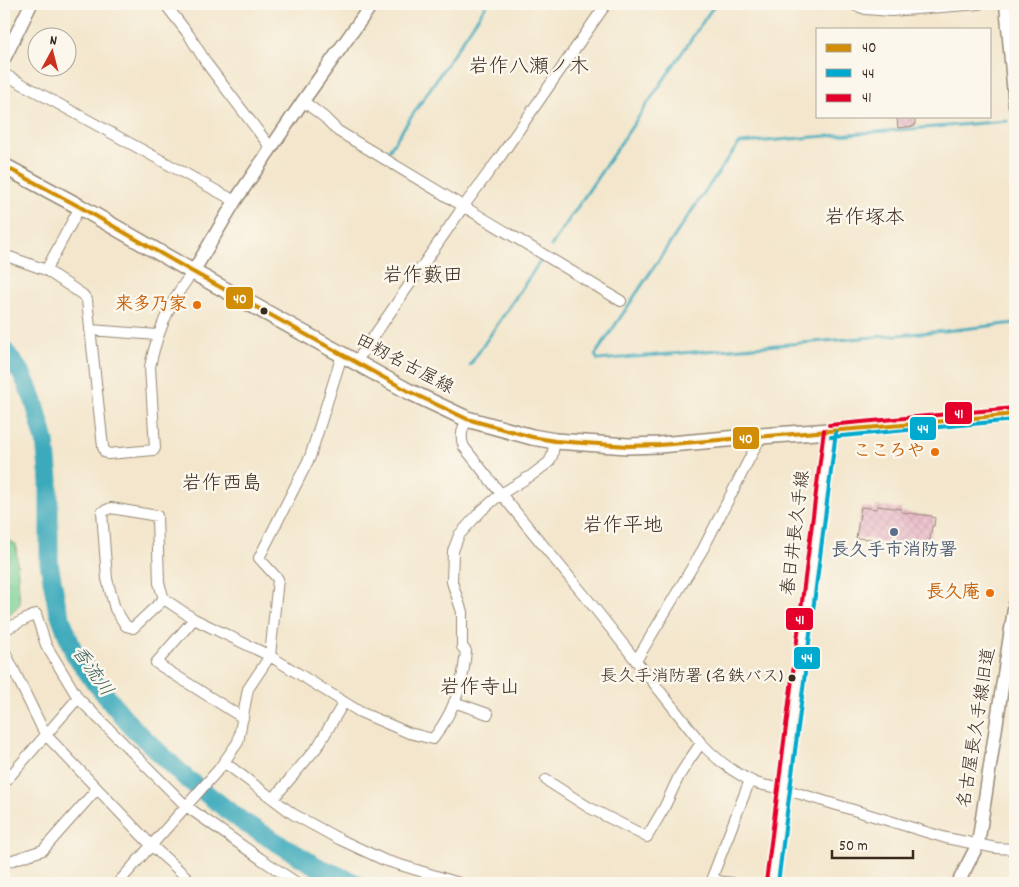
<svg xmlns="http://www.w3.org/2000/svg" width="1019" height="887" font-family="Dekko,'Klee One',sans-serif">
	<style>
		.park { fill: url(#park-tufts); stroke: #587c58 }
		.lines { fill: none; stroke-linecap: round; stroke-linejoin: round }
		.stream { stroke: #3caabc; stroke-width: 3 }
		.river { stroke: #3caabc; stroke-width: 19 }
		.building { fill: url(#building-cross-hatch) }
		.minor-casing { stroke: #978875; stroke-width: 12 }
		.tertiary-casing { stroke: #978875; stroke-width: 15 }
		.secondary-casing { stroke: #978875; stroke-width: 18 }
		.primary-casing { stroke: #978875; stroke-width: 19 }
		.minor { stroke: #fff; stroke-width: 10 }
		.tertiary { stroke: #fff; stroke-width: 12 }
		.secondary { stroke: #fff; stroke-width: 15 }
		.primary { stroke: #fff; stroke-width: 16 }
		.bus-1-casing { stroke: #fbf7ec; stroke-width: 8 }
		.bus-2-casing { stroke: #fbf7ec; stroke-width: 8 }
		.bus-3-casing { stroke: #fbf7ec; stroke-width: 8 }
		.bus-1 { stroke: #d18d06; stroke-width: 4 }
		.bus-2 { stroke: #00a9ce; stroke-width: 4 }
		.bus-3 { stroke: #e4002b; stroke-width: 4 }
		.food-dot { fill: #e8710a; stroke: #fbf7ec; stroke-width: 2 }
		.bus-dot { fill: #3b2a1e; stroke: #fbf7ec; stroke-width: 2 }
		.service-dot { fill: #5c6f8a; stroke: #fbf7ec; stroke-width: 2 }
		.labels { text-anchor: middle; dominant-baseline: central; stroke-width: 5; stroke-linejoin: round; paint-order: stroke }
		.bus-label { font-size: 17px; fill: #3b2a1e; stroke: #fbf7ec; text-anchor: end }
		.food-label { font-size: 18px; font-weight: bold; fill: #c56008; stroke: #fbf7ec; text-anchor: end }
		.street-label { font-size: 18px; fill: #3b2a1e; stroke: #fbf7ec }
		.service-label { font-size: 18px; font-weight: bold; fill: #4e5e75; stroke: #fbf7ec }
		.water-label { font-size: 19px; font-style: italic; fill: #3b5d5d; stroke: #fbf7ec }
		.quarter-label { font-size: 20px; fill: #3b2a1e; stroke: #fbf7ec }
		.line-badge { stroke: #fbf7ec; stroke-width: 2 }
		.badge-label { font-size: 14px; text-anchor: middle; font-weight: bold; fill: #fff }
	</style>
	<defs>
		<pattern id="park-tufts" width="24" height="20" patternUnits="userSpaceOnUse" patternTransform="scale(1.25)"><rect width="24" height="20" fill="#76cd92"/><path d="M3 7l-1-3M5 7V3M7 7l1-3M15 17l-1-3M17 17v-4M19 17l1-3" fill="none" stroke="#67b07d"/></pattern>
		<pattern id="building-cross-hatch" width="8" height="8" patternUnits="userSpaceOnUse" patternTransform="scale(1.25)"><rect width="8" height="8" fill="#e8b3c4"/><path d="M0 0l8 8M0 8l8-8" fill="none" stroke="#c89aa8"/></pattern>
	</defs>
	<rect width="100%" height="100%" fill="#fbf7ec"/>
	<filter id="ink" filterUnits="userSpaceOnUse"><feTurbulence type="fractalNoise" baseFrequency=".02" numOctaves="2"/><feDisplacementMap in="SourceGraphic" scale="10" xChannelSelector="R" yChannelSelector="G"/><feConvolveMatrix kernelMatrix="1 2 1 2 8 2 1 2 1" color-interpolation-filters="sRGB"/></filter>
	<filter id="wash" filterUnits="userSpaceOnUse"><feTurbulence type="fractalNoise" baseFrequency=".0096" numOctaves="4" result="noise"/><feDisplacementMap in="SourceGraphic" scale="20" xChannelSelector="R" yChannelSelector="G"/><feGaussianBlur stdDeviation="1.12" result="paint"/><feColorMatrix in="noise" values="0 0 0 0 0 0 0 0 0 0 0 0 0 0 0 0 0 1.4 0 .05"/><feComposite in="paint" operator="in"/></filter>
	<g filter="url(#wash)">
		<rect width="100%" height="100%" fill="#f3e6cc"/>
		<path class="park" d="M4,539l12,5 4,60 -16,16z"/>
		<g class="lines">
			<path class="stream" d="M1007,121l-266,22 -3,2c-50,68 -95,140 -143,210l3,5 347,-29 70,-8
				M389,150l98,-146
				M551,246l164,-242
				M470,365l71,-105"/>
			<path class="river" d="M4,350l18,24 12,27 11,40 4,38v84l8,44 17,46 19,27 38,46 55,52 57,44 73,44 39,17"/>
		</g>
		<g id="blocks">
			<path class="building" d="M915,117v9l-17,2 -1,-10z
				M877,506l24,3v3l31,4v1l3,1 -1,8h-2l-3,20 -8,-1v1l-49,-5v-2l-16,-1 5,-31 15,2z"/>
		</g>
	</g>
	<g filter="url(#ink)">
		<use href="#blocks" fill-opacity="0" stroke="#978875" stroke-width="1"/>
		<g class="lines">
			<defs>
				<path id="minor" d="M165,4l24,31 18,29 64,84
					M851,4l15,5 25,2 88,-7
					M4,74l231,127
					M303,101l21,16 14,14 283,170
					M4,255l42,15 37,25 4,5 16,147 2,5 3,2 46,-4 1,-2 -5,-81c4,-22 15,-53 27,-72 4,-8 10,-15 16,-23
					M46,270l34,-63
					M90,330l68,5
					M356,362l107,-155 37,-50 106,-153
					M467,419c-4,9 -8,17 -3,28l37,47 88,107 112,142c16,17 34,31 55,40 9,3 19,4 28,6l162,49 50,10 19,1
					M164,599l-31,29 -7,-2 -11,-17 -8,-30 -5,-67 9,-4 46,8 2,67 5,16 30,20
					M4,630l32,-16 10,31 32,53 108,108 75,53 36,24
					M4,650l41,84 106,111 42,38
					M636,661l67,-112 58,-113
					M4,677l8,-10
					M454,702l34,12
					M243,718l-87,-55 38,-44 76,37 90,56 49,21 24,6c13,-17 24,-39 29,-61 2,-9 3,-18 4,-27l-4,-4v-35l-10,-30 1,-31 6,-16 22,-24 20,-17 31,-19 17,-13 3,-6 3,-15
					M224,762l69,52 46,25 45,21 75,23
					M546,780l42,27 59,30 17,-29 15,-32 11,-17 11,-16
					M4,783l74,-85
					M273,799l45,-53 26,-44
					M4,863l39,-13 54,-61
					M118,883l101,-114 19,-27 10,-53 22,-33 8,-77 -19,-21 51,-101 32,-102
					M733,883c-8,-1 -18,0 -20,-8l37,-95"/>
				<path id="tertiary" d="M1006,4l9,102
					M4,59l27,-55
					M193,272l42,-71 68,-100 69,-97
					M958,883l20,-39 37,-241"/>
				<path id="secondary" d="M4,166l76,41 113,65 215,119 59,28 65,18 23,4 73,5 31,-1 102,-9 69,-5"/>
				<path id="primary" d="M772,883l58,-452 185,-17"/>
			</defs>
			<use href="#minor" class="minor-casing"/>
			<use href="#tertiary" class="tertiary-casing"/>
			<use href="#secondary" class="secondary-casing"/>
			<use href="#primary" class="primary-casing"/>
			<use href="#minor" class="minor"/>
			<use href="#tertiary" class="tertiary"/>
			<use href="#secondary" class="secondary"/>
			<use href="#primary" class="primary"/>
			<defs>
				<path id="bus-1" d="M4,166l76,41 113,65 215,119 59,28 65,18 23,4 73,5 31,-1 243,-20 113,-11"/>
				<path id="bus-2" d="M831,437l184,-17
					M778,883l58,-451"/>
				<path id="bus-3" d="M829,425l185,-17
					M766,882l58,-452"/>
			</defs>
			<use href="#bus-1" class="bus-1-casing"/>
			<use href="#bus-2" class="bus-2-casing"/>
			<use href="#bus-3" class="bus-3-casing"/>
			<use href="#bus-1" class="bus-1"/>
			<use href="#bus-2" class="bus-2"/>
			<use href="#bus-3" class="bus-3"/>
		</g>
	</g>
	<g class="food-dot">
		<circle cx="197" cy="305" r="5"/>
		<circle cx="935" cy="452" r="5"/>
		<circle cx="990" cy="593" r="5"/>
	</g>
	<g class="bus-dot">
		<circle cx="264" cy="311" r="4.5"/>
		<circle cx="792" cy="678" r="4.5"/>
	</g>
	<circle class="service-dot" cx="894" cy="532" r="5"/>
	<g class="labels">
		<g class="bus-label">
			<text x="783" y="678">長久手消防署 (名鉄バス)</text>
		</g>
		<g class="food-label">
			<text x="187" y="305">来多乃家</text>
			<text x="925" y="452">こころや</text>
			<text x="980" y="593">長久庵</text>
		</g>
		<g class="street-label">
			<text transform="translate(404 365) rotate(28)">田籾名古屋線</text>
			<text transform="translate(797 533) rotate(-83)">春日井長久手線</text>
			<text transform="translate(978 728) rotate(-81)">名古屋長久手線旧道</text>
		</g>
		<g class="service-label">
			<text x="894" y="551">長久手市消防署</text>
		</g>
		<g class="water-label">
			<text transform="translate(91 672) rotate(55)">香流川</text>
		</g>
		<g class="quarter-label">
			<text x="529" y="68">岩作八瀬ノ木</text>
			<text x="865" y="219">岩作塚本</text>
			<text x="423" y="277">岩作藪田</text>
			<text x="222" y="485">岩作西島</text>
			<text x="623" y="527">岩作平地</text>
			<text x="480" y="689">岩作寺山</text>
		</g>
	</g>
	<g class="line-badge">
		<rect x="225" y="286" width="29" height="24" rx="5" fill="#d18d06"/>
		<rect x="944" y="401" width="29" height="24" rx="5" fill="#e4002b"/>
		<rect x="909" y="416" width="28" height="25" rx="5" fill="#00a9ce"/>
		<rect x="732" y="426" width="28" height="24" rx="5" fill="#d18d06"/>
		<rect x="785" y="607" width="29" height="24" rx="5" fill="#e4002b"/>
		<rect x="793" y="646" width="28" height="24" rx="5" fill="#00a9ce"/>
	</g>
	<g class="badge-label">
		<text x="240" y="303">40</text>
		<text x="959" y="418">41</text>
		<text x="923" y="433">44</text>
		<text x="746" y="443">40</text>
		<text x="800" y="624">41</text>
		<text x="807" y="662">44</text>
	</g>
	<rect width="1019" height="887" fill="none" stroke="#fbf7ec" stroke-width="20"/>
	<rect x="816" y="28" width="175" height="90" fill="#fbf7ec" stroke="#aea59a"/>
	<rect x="826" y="44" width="25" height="8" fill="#d18d06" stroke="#aea59a"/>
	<text x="862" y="52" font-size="15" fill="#3b2a1e">40</text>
	<rect x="826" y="69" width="25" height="8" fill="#00a9ce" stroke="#aea59a"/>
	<text x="862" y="78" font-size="15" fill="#3b2a1e">44</text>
	<rect x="826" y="94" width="25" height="8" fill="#e4002b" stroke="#aea59a"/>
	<text x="862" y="102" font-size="15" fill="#3b2a1e">41</text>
	<g transform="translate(52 52) rotate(7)"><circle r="24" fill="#fbf7ec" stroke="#aea59a"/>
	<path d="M0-4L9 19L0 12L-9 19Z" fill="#c8321e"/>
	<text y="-8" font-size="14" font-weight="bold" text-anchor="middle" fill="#3b2a1e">N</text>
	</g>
	<path d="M832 850v8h81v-8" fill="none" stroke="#3b2a1e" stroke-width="2.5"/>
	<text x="839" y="850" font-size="15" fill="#3b2a1e" stroke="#fbf7ec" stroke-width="4" paint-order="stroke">50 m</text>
</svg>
